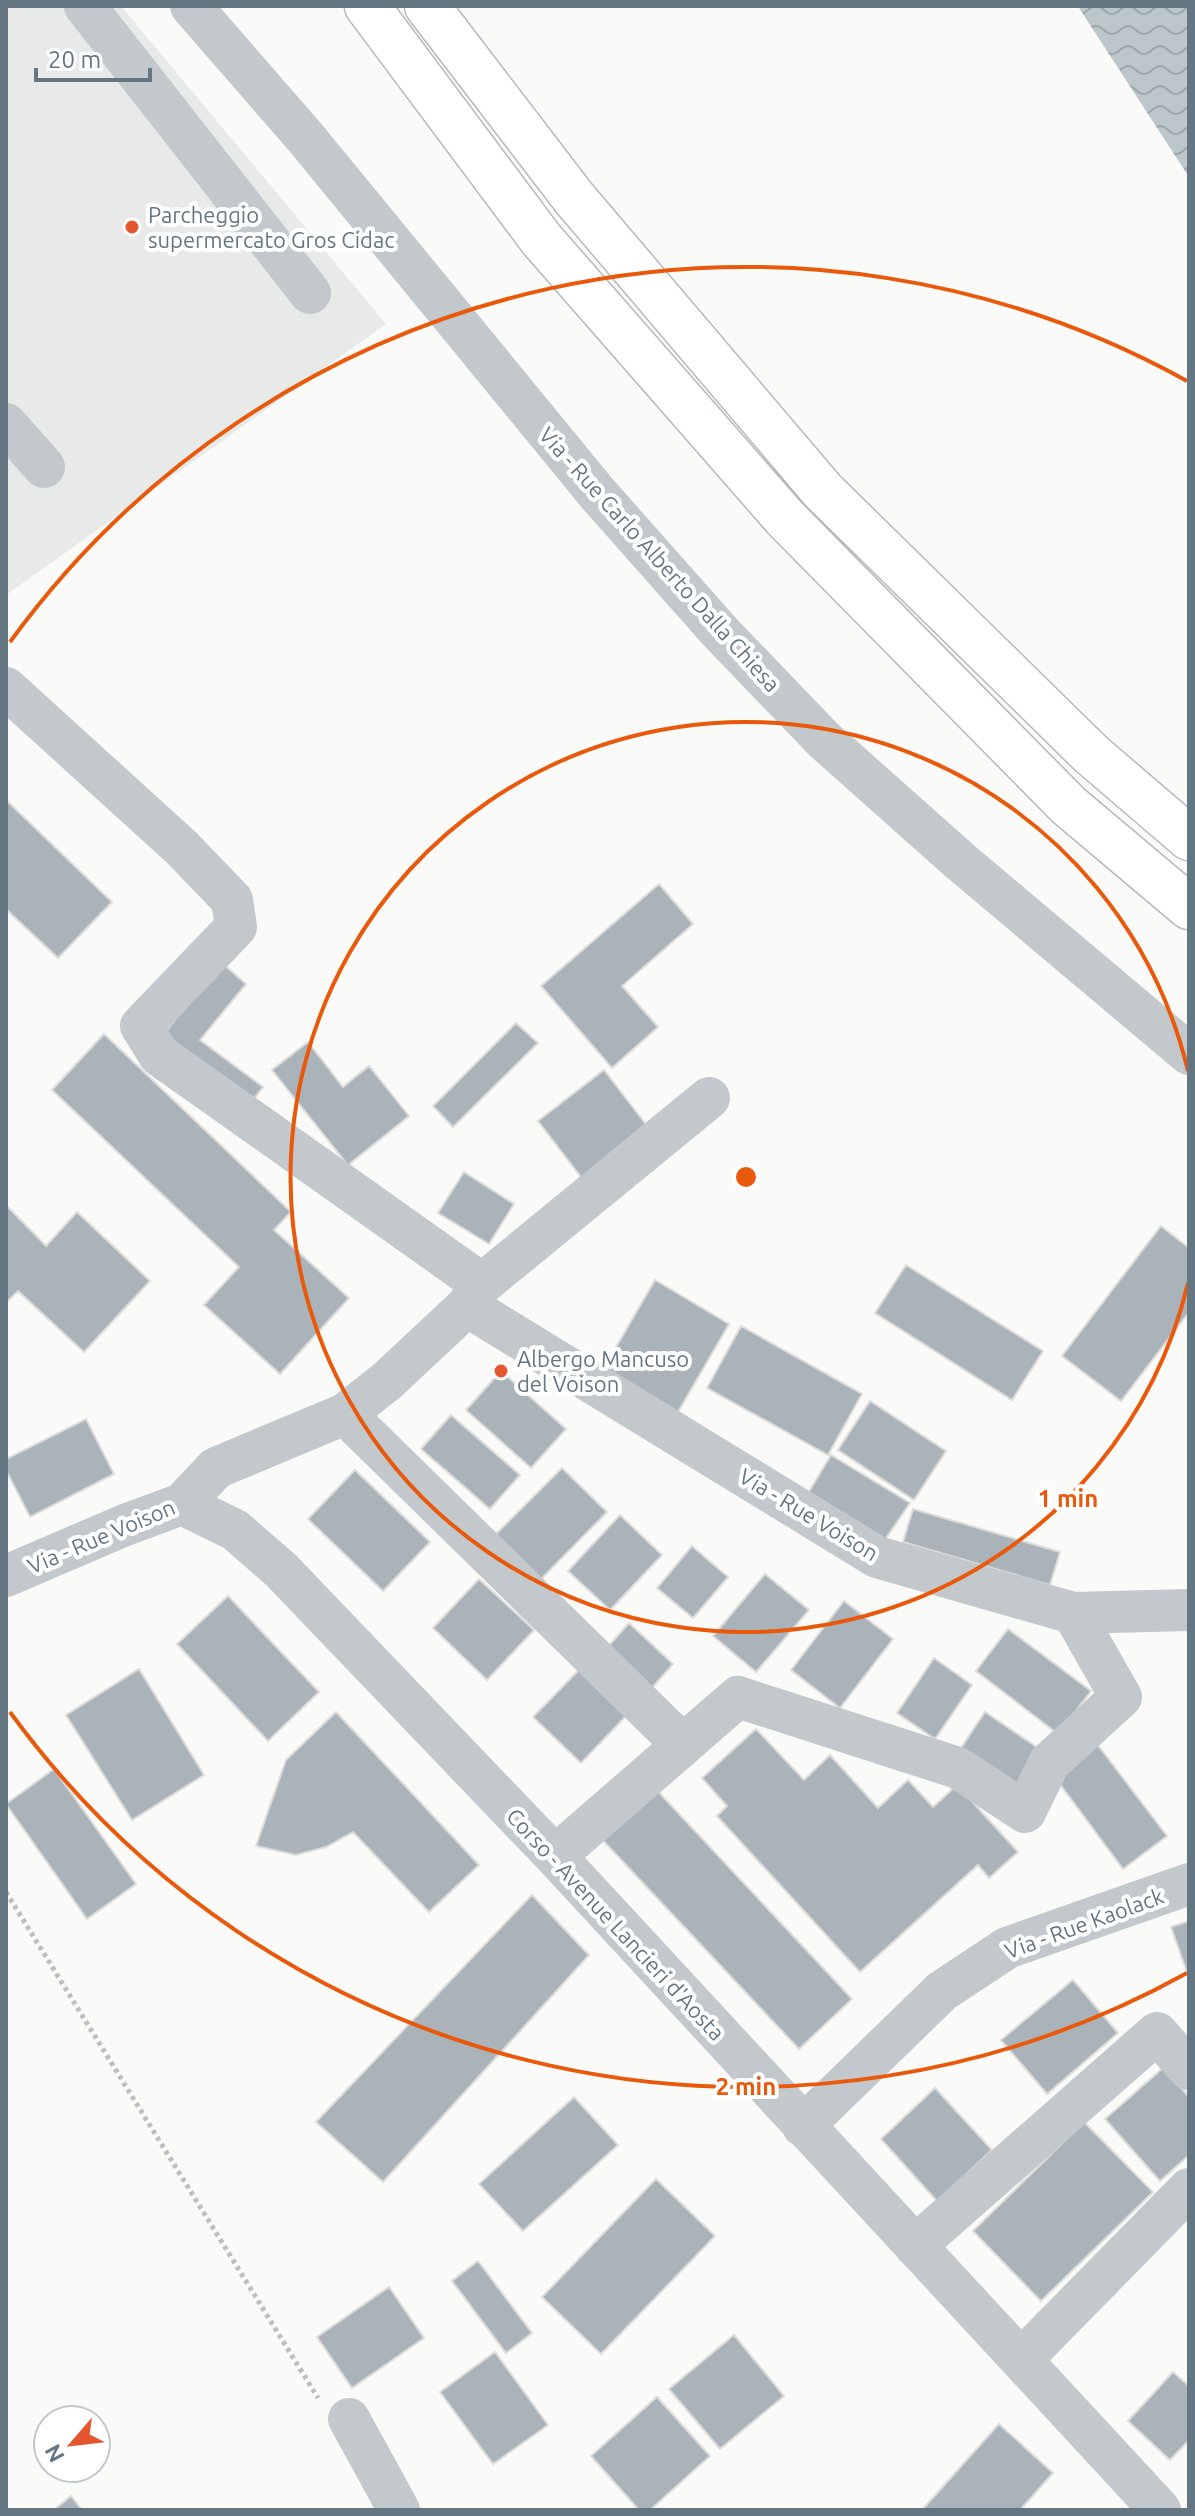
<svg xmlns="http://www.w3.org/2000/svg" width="1195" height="2516" font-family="Ubuntu,sans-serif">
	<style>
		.built { fill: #e8e9e9 }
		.water { fill: url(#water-waves) }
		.building { fill: #aab3b9; stroke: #dcdcda; stroke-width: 2 }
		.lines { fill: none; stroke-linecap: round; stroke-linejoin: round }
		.highway-casing { stroke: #b4b9bd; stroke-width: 47 }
		.path { stroke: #bbbfc2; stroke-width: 5; stroke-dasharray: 4 4; stroke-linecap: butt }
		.minor { stroke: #c3c8cc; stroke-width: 42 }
		.highway { stroke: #fff; stroke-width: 44 }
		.ring { fill: none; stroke: #e8590c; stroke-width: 4 }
		.poi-dot { fill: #e4572e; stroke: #fff; stroke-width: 3 }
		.labels { text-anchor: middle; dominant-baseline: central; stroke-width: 8; stroke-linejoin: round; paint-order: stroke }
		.poi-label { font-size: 22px; fill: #657683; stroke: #fff; text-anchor: start }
		.street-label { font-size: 22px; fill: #657683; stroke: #fff }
		.centre { fill: #e8590c; stroke: #fff; stroke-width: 4 }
		.ring-label { font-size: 24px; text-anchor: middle; font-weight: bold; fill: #e8590c; stroke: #fff; stroke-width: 8; stroke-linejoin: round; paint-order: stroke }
	</style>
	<defs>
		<pattern id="water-waves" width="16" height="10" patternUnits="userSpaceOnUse" patternTransform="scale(2)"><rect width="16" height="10" fill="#bbc7cb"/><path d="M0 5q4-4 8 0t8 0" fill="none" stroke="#9ca6aa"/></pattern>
	</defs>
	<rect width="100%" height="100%" fill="#fafaf8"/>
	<path class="built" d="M6,6h115l265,318 -380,271z"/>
	<path class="water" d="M1078,6h111v171l-108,-166z"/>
	<path class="building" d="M6,800l106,102 -54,56 -52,-49z
		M659,884l34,40 -71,62 36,41 -46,41 -71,-82z
		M222,963l24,21 -46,56 63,47 -14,18 -88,-68z
		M516,1023l22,20 -85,84 -20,-21z
		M104,1034l187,178 -17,18 75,68 -69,76 -76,-69 35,-38 -187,-177z
		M308,1042l35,45 26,-21 40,50 -61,49 -76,-95z
		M604,1070l47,61 -66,51 -47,-61z
		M464,1172l50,32 -25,40 -51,-31z
		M6,1205l40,41 31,-34 73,69 -66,71 -66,-61 -12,12z
		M1161,1226l28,22v64l-68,89 -59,-45z
		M906,1265l137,86 -31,49 -137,-87z
		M655,1280l74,44 -51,88 -74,-44z
		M741,1326l121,68 -34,61 -121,-67z
		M501,1371l65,58 -35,39 -65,-58z
		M870,1401l76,50 -32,49 -76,-50z
		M451,1415l69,60 -30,34 -69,-60z
		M86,1419l28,55 -84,43 -24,-47v-11z
		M831,1455l79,48 -26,38 -77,-46z
		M562,1468l45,44 -68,69 -45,-45z
		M355,1470l75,72 -47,49 -75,-72z
		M913,1509l147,43 -10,33 -147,-43z
		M620,1515l42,40 -52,55 -42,-39z
		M692,1546l36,31 -35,41 -36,-30z
		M765,1574l44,36 -53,62 -43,-36z
		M479,1579l55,51 -47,50 -54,-52z
		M228,1596l91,96 -51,49 -91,-97z
		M844,1601l49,38 -53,69 -49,-38z
		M629,1623l44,41 -24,27 -44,-41z
		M1008,1629l83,62 -33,43 -82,-63z
		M934,1658l38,27 -37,54 -38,-26z
		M139,1669l65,106 -72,45 -66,-105z
		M580,1669l47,46 -46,48 -48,-46z
		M336,1712l143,153 -50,47 -76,-80 -27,15 -30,8 -40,-9 30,-86z
		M985,1712l59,40 -24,36 -59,-40z
		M756,1729l48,51 26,-25 48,53 30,-28 25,27 24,-22 61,67 -29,26 -11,-13 -118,107 -143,-156 10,-10 -25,-28z
		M1094,1740l73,96 -44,33 -72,-97z
		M54,1769l82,115 -49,35 -81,-115z
		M650,1783l202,216 -53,50 -202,-215z
		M532,1895l57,60 -206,227 -67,-60z
		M1189,1921v57l-18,-51z
		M1073,1980l45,53 -71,61 -46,-54z
		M1163,2068l26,29v58l-29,26 -55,-62z
		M935,2088l57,62 -55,51 -56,-62z
		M574,2097l44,48 -95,86 -44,-47z
		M1084,2122l69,70 -112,109 -68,-70z
		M656,2179l59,57 -114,118 -59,-57z
		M478,2261l54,72 -26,20 -54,-72z
		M389,2287l35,51 -72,50 -35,-51z
		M734,2335l50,61 -64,53 -51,-60z
		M495,2352l53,73 -55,39 -53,-72z
		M1173,2372l16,14v54l-19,20 -42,-39z
		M657,2397l53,59 -60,54h-11l-48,-54z
		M999,2424l54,49 -33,37h-98z
		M71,2496l11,14h-28z"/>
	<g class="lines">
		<defs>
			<path id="highway" d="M367,6l174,233 244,279 283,287 121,102
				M427,6l147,192 249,293 268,263 98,84"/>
		</defs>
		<use href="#highway" class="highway-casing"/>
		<path class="path" d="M6,1892l312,506"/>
		<path class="minor" d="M85,6l225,287
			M191,6l114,131 292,356 124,140 103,107 136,121 229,193
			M6,424l38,43
			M6,688l176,160 50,52 4,27 -95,99 18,29 323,229
			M467,1306l410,251 196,56 116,-3
			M345,1414l338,331
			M182,1504l53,26 46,40 274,286 605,654
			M6,1576l119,-51 57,-21 34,-36 129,-54 42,-33 80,-75 15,-22 227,-186
			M555,1856l183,-159 220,71 67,44 24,-49 72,-66 -48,-84
			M803,2126l139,-135 65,-43 182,-64
			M915,2246l242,-213 32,36
			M1021,2360l168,-171
			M349,2419l50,91"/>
		<use href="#highway" class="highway"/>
	</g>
	<g class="ring">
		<path d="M1188 1283A455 455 0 1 1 1188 1071"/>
		<path d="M1187 1973A910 910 0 0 1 10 1712M10 642A910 910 0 0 1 1187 381"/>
	</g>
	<g class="poi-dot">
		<circle cx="132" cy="227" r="8"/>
		<circle cx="501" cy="1371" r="8"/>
	</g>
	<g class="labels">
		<g class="poi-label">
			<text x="148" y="214">Parcheggio<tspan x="148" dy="25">supermercato Gros Cidac</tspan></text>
			<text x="517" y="1358">Albergo Mancuso<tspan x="517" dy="25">del Voison</tspan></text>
		</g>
		<g class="street-label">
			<text transform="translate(660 559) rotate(48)">Via - Rue Carlo Alberto Dalla Chiesa</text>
			<text transform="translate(809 1514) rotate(31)">Via - Rue Voison</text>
			<text transform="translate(101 1536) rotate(-23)">Via - Rue Voison</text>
			<text transform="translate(1084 1923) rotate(-20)">Via - Rue Kaolack</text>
			<text transform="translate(616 1924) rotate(47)">Corso - Avenue Lancieri d'Aosta</text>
		</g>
	</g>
	<circle cx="746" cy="1177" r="12" class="centre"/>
	<g class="ring-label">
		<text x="1068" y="1507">1 min</text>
		<text x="746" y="2095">2 min</text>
	</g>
	<rect width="1195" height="2516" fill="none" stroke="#657683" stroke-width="16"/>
	<g transform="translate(72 2444) rotate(242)"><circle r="38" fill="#ffffff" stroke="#c1c8cd" stroke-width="2"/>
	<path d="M0-6L14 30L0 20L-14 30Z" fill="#e4572e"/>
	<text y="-12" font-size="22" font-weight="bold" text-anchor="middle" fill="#657683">N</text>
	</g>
	<path d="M36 68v12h114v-12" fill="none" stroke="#657683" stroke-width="4"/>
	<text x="48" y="68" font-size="24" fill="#657683" stroke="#ffffff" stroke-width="6" paint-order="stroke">20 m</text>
</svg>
